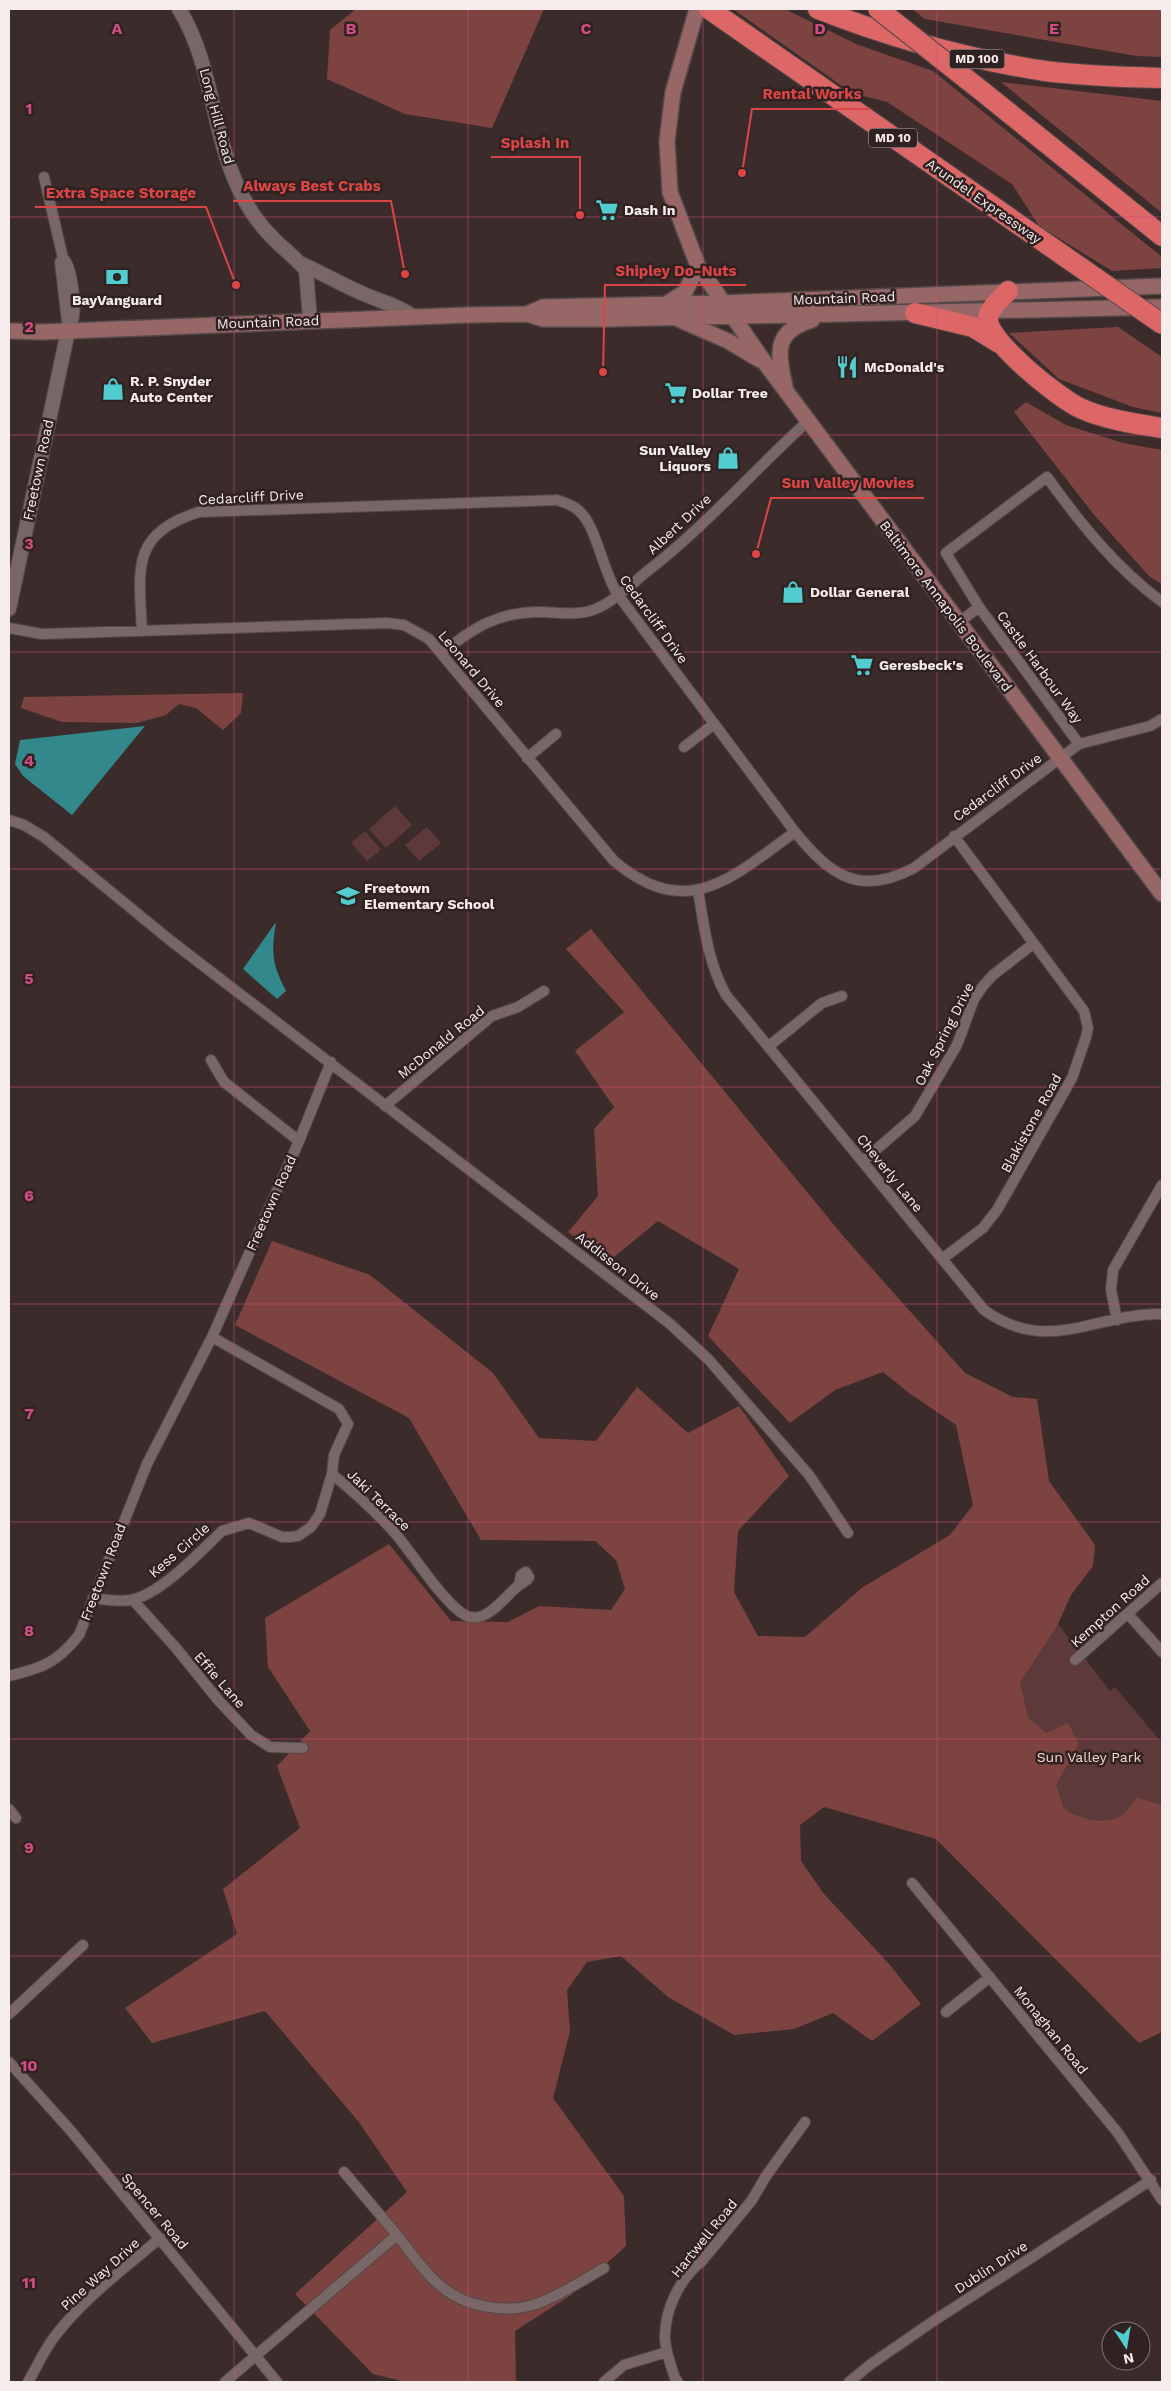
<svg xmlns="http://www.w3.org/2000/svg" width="1171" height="2391" font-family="'Work Sans',sans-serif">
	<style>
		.green { fill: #5d3a39 }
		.forest { fill: #7d4341 }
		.water { fill: #32888a }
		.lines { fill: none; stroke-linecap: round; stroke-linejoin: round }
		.minor-casing { stroke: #544848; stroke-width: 12 }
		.tertiary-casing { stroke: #544848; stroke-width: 16 }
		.secondary-casing { stroke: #544848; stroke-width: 18 }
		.motorway-casing { stroke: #544848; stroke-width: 22 }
		.minor { stroke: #786766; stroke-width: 10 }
		.tertiary { stroke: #786766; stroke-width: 14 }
		.secondary { stroke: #966766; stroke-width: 15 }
		.motorway { stroke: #dd6766; stroke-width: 20 }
		.motorway-bridge-casing { stroke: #544848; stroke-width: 22; stroke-linecap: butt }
		.motorway-bridge { stroke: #dd6766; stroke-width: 20 }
		.grid { fill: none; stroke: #cf4d7f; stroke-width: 1; stroke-opacity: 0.55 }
		.labels { text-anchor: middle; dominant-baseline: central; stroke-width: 5; stroke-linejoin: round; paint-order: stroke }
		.shield { fill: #302222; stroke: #bbafaf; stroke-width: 1 }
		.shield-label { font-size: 12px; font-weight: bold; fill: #f6eceb }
		.street-label { font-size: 14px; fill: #f6eceb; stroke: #302222 }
		.poi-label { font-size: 14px; font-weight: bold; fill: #f6eceb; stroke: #302222; text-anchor: start }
		.park-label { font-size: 14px; fill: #fad3d0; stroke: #302222 }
		.grid-label { font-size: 16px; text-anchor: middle; font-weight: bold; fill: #cf4d7f; stroke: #302222; stroke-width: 5; stroke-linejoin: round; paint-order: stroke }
		.leader { fill: none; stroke: #db4545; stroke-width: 2 }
		.callout-dot { fill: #db4545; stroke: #302222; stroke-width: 2 }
		.callout-label { font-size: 15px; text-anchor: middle; font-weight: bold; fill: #db4545; stroke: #302222; stroke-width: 5; stroke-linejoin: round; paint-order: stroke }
	</style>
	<rect width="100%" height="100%" fill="#3b2c2b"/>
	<path class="green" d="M395,806l17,19 -26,23 -17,-19z
		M427,827l14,16 -22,18 -14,-16z
		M365,831l16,19 -14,11 -16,-18z
		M1058,1624l52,67 5,-4 47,56v204l-199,-242z"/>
	<path class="forest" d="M356,9h188l-52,119 -87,-14 -78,-35 3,-49z
		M733,9h52l71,35 77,27 229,186v11l-50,3 -73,-45 -27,-42 -125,-82 -35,-9z
		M912,9h250v48l-26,-1 -211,-37z
		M1001,82l161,19v112z
		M1118,327l44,30v56l-29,-6 -74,-28 -50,-46z
		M1026,402l40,23 57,18 39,7v134l-12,-7 -55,-61 -81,-104z
		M243,693l-2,20 -18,17 -27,-22 -17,-4 -13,11 -29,8 -75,-1 -41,-14 3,-11z
		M591,929l253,308 121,136 48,24 24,2 12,82 46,64 -2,21 -22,29 -13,29 -38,59 8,34 18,16 22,-10 11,21 -23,41 8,24c17,10 38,17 57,7 6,-3 12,-13 16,-18l25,7v227l-23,11 -203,-204 -112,-32 -24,18 1,36 23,33 66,71 31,39 -49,37 -39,-28 -39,16 -60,6 -66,-38 -47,-41 -34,6 -20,28 3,41 -17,67 71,98 2,50 -55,49 -56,36 1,51h-110l-33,-8 -78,-80 112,-102 -49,-71 -93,-110 -113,32 -27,-35 112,-74 -14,-45 77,-61 -23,-62 33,-35 -42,-64 -3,-49 124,-74 62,77 57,1 31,-16 72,4 14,-21 -9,-29 -21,-19 -114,-1 -72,-122 -174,-93 37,-84 98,34 123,98 46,65 57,3 41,-54 51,46 51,-27 50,70 -51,55 -4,61 24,44 47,1 58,-50 87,-52 23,-30 -17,-80 -47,-32 -26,-21 -48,18 -45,33 -82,-87 31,-67 -81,-48 -50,41 -40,-30 30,-36 -4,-67 20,-22 -39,-56 49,-39 -58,-63z"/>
	<path class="water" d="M145,726l-73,89 -49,-39 -8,-12 5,-24z
		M276,922c-5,31 -4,42 10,69l-9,8 -34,-30z"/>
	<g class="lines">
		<defs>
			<path id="minor" d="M44,177l19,81c9,7 13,46 11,58 0,5 -4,10 -6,15
				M63,258l-3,4 8,69
				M958,623l21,-16
				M9,628l33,6 345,-11 17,2 25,14 185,222c74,62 118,16 181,-29
				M142,631c-3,-62 -12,-97 57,-119l358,-12c9,3 18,6 24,13 15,14 23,61 37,82l177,237c35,43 64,65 119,36l165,-124 71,-18 12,-7
				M442,653c32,-26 56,-41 98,-41 21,0 40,5 60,-5 16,-8 31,-22 45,-34 59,-45 108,-102 163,-152
				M1079,744l-100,-137 -33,-54 101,-76c33,46 69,91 115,125
				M684,747l30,-23
				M527,758l29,-24
				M9,820l15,5 20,12 127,104 498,382 40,37 100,115 39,58
				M698,890c6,36 10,73 28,105l258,315c64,46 111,3 178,4
				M769,1046l53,-43 20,-7
				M211,1060l13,22 75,59
				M385,1106l107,-90 26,-9 26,-16
				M863,1161l52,-45 42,-71 17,-46 9,-13 10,-11 40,-31
				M942,1259l41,-31 14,-18 75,-132 14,-41 2,-9 -4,-17 -130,-175
				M1117,1320l-6,-30 2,-20 49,-85
				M332,1474c22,18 43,37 62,58 17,19 52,75 73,84 20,8 38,-20 51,-30 4,-4 9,-4 11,-9l-3,-5 -5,3 -2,10
				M93,1598c12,2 25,4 38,2 30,-6 69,-48 91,-69l27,-8 33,14h8l8,-1 13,-9 9,-13 12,-40 2,-19 14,-31 -9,-15 -127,-72
				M133,1600l43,48 43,53 32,34 19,12 33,1
				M1128,1614l34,38
				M1075,1660l87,-77
				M9,1676c33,-8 48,-13 70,-41l68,-171 65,-127 87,-196 32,-79
				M9,1809l7,9
				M912,1883l206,250 44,67
				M946,2012l44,-35
				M9,2014l74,-69
				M9,2062l62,69 206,251
				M397,2235c12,15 24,33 39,47 27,26 74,34 108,19 21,-9 41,-22 60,-33
				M28,2382c9,-15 16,-32 27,-46 29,-38 69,-67 105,-98
				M225,2382l172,-147 -53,-63
				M604,2382l20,-17 43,-13
				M678,2382l-3,-4c-4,-12 -9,-25 -10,-38 -1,-29 14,-61 37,-79l50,-61 14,-24 39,-54
				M849,2382l22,-18 64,-44 216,-140"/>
			<path id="tertiary" d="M179,9c34,55 32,122 60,180 8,17 19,34 32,47 11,12 25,22 35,34l4,50
				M300,263c22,10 42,22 64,31 17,8 34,11 50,23
				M9,609l59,-278"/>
			<path id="secondary" d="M697,9l-24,83 -6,49 3,51 28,74 67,97 397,531
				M666,304l19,-12 13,-26
				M527,314l16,-7 179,-4 440,-17
				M680,320l48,21 32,19
				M9,331l33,1 425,-17 60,-1 16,5h65l554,-12
				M785,386c-8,-34 -11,-55 27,-66"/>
			<path id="motorway" d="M709,9l355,247
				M818,9c74,29 148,50 227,62 38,5 78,6 117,7
				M983,92l179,144
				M1008,291c-6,7 -20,18 -20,28 -1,22 72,80 92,89 23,11 57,16 82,20
				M915,313l58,14 26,16"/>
		</defs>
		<use href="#minor" class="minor-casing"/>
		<use href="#tertiary" class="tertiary-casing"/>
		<use href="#secondary" class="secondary-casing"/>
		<use href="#motorway" class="motorway-casing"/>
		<use href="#minor" class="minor"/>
		<use href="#tertiary" class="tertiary"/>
		<use href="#secondary" class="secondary"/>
		<use href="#motorway" class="motorway"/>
		<defs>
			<path id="motorway-bridge" d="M878,9l105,83
				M1064,256l98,68"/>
		</defs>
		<use href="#motorway-bridge" class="motorway-bridge-casing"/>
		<use href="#motorway-bridge" class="motorway-bridge"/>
	</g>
	<path class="grid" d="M234,9v2373M468,9v2373M703,9v2373M937,9v2373M9,217h1153M9,435h1153M9,652h1153M9,869h1153M9,1087h1153M9,1304h1153M9,1522h1153M9,1739h1153M9,1956h1153M9,2174h1153"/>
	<defs>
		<symbol id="supermarket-bare" viewBox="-9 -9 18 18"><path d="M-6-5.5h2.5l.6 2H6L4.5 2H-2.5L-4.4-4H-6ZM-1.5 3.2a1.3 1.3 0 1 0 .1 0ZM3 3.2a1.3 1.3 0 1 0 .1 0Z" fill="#52cdcf" stroke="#302222" stroke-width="2.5" paint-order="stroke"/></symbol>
		<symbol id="bank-bare" viewBox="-9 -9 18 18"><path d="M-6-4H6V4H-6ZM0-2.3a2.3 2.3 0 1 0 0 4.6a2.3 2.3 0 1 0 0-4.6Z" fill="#52cdcf" stroke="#302222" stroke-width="2.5" paint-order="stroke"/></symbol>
		<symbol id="restaurant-bare" viewBox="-9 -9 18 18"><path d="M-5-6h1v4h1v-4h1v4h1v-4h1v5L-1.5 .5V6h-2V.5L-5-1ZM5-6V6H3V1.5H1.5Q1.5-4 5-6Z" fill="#52cdcf" stroke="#302222" stroke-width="2.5" paint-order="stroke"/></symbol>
		<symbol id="shop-bare" viewBox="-9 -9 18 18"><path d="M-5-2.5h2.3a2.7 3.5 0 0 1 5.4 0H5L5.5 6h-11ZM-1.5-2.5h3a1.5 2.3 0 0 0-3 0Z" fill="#52cdcf" stroke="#302222" stroke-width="2.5" paint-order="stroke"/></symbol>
		<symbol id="school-bare" viewBox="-9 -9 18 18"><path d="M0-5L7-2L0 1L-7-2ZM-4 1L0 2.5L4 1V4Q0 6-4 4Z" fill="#52cdcf" stroke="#302222" stroke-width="2.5" paint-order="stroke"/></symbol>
	</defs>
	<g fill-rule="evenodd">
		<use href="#supermarket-bare" x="591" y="194" width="32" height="32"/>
		<use href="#bank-bare" x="101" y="261" width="32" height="32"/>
		<use href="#restaurant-bare" x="831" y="351" width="32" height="32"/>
		<use href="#shop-bare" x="97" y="373" width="32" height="32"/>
		<use href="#supermarket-bare" x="660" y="377" width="32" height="32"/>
		<use href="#shop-bare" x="712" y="442" width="32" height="32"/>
		<use href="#shop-bare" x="777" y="576" width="32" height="32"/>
		<use href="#supermarket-bare" x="846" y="649" width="32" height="32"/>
		<use href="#school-bare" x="332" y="880" width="32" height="32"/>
	</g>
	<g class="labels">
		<g class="shield">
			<rect x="949.5" y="49.5" width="55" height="19" rx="4"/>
			<rect x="869" y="128.5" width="48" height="19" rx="4"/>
		</g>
		<g class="shield-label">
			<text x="977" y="59">MD 100</text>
			<text x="893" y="138">MD 10</text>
		</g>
		<g class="street-label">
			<text transform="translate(217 116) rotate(75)">Long Hill Road</text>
			<text transform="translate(984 201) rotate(35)">Arundel Expressway</text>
			<text transform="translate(844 298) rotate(-2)">Mountain Road</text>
			<text transform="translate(268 322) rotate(-2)">Mountain Road</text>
			<text transform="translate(38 470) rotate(-78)">Freetown Road</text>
			<text transform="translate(251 497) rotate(-3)">Cedarcliff Drive</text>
			<text transform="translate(679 524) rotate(-43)">Albert Drive</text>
			<text transform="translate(946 606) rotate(53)">Baltimore Annapolis Boulevard</text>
			<text transform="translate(654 619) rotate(54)">Cedarcliff Drive</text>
			<text transform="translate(1040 667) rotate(54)">Castle Harbour Way</text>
			<text transform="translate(472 669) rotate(50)">Leonard Drive</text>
			<text transform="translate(997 787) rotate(-36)">Cedarcliff Drive</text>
			<text transform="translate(944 1034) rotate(-63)">Oak Spring Drive</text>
			<text transform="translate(441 1042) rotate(-39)">McDonald Road</text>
			<text transform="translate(1031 1123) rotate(-61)">Blakistone Road</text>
			<text transform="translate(890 1173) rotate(51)">Cheverly Lane</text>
			<text transform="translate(271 1203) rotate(-66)">Freetown Road</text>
			<text transform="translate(618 1266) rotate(38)">Addisson Drive</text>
			<text transform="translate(379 1500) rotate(44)">Jaki Terrace</text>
			<text transform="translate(179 1550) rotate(-41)">Kess Circle</text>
			<text transform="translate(103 1572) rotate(-69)">Freetown Road</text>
			<text transform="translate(1110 1611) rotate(-42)">Kempton Road</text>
			<text transform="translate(220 1680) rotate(49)">Effie Lane</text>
			<text transform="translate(1051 2030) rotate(51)">Monaghan Road</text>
			<text transform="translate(155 2211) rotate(50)">Spencer Road</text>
			<text transform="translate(704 2238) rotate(-51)">Hartwell Road</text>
			<text transform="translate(991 2267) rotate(-33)">Dublin Drive</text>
			<text transform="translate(100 2274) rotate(-42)">Pine Way Drive</text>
		</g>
		<g class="poi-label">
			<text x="624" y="210">Dash In</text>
			<text x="117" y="300" text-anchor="middle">BayVanguard</text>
			<text x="864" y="367">McDonald's</text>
			<text x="130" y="381">R. P. Snyder<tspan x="130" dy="16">Auto Center</tspan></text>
			<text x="692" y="393">Dollar Tree</text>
			<text x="711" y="450" text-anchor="end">Sun Valley<tspan x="711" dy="16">Liquors</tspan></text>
			<text x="810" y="592">Dollar General</text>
			<text x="879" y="665">Geresbeck's</text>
			<text x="364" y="888">Freetown<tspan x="364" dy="16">Elementary School</tspan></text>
		</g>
		<g class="park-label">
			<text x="1089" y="1757">Sun Valley Park</text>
		</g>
	</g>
	<g class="grid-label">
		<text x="117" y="34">A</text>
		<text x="351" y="34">B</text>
		<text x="586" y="34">C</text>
		<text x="820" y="34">D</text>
		<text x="1054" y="34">E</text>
		<text x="29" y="114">1</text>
		<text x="29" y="332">2</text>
		<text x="29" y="549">3</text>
		<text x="29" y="766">4</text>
		<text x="29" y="984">5</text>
		<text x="29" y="1201">6</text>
		<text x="29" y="1419">7</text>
		<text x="29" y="1636">8</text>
		<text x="29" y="1853">9</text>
		<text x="29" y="2071">10</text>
		<text x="29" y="2288">11</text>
	</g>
	<path class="leader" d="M742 173L752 109H871M580 215L580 157H491M405 274L391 201H233M236 285L206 207H35M603 372L605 285H746M756 554L771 498H924"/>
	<g class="callout-dot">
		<circle cx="742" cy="173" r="5"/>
		<circle cx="580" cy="215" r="5"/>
		<circle cx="405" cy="274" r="5"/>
		<circle cx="236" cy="285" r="5"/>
		<circle cx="603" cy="372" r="5"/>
		<circle cx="756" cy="554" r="5"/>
	</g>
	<g class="callout-label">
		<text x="812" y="99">Rental Works</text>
		<text x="535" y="148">Splash In</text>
		<text x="312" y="191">Always Best Crabs</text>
		<text x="121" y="198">Extra Space Storage</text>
		<text x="676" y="276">Shipley Do-Nuts</text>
		<text x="848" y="488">Sun Valley Movies</text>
	</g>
	<rect width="1171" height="2391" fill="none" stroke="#f6eceb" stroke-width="20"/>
	<g transform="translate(1126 2346) rotate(168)"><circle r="24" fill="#302222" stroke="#7f7372"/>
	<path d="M0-4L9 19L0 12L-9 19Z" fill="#52cdcf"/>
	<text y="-8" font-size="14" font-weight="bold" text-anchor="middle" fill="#f6eceb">N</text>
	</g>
</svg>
